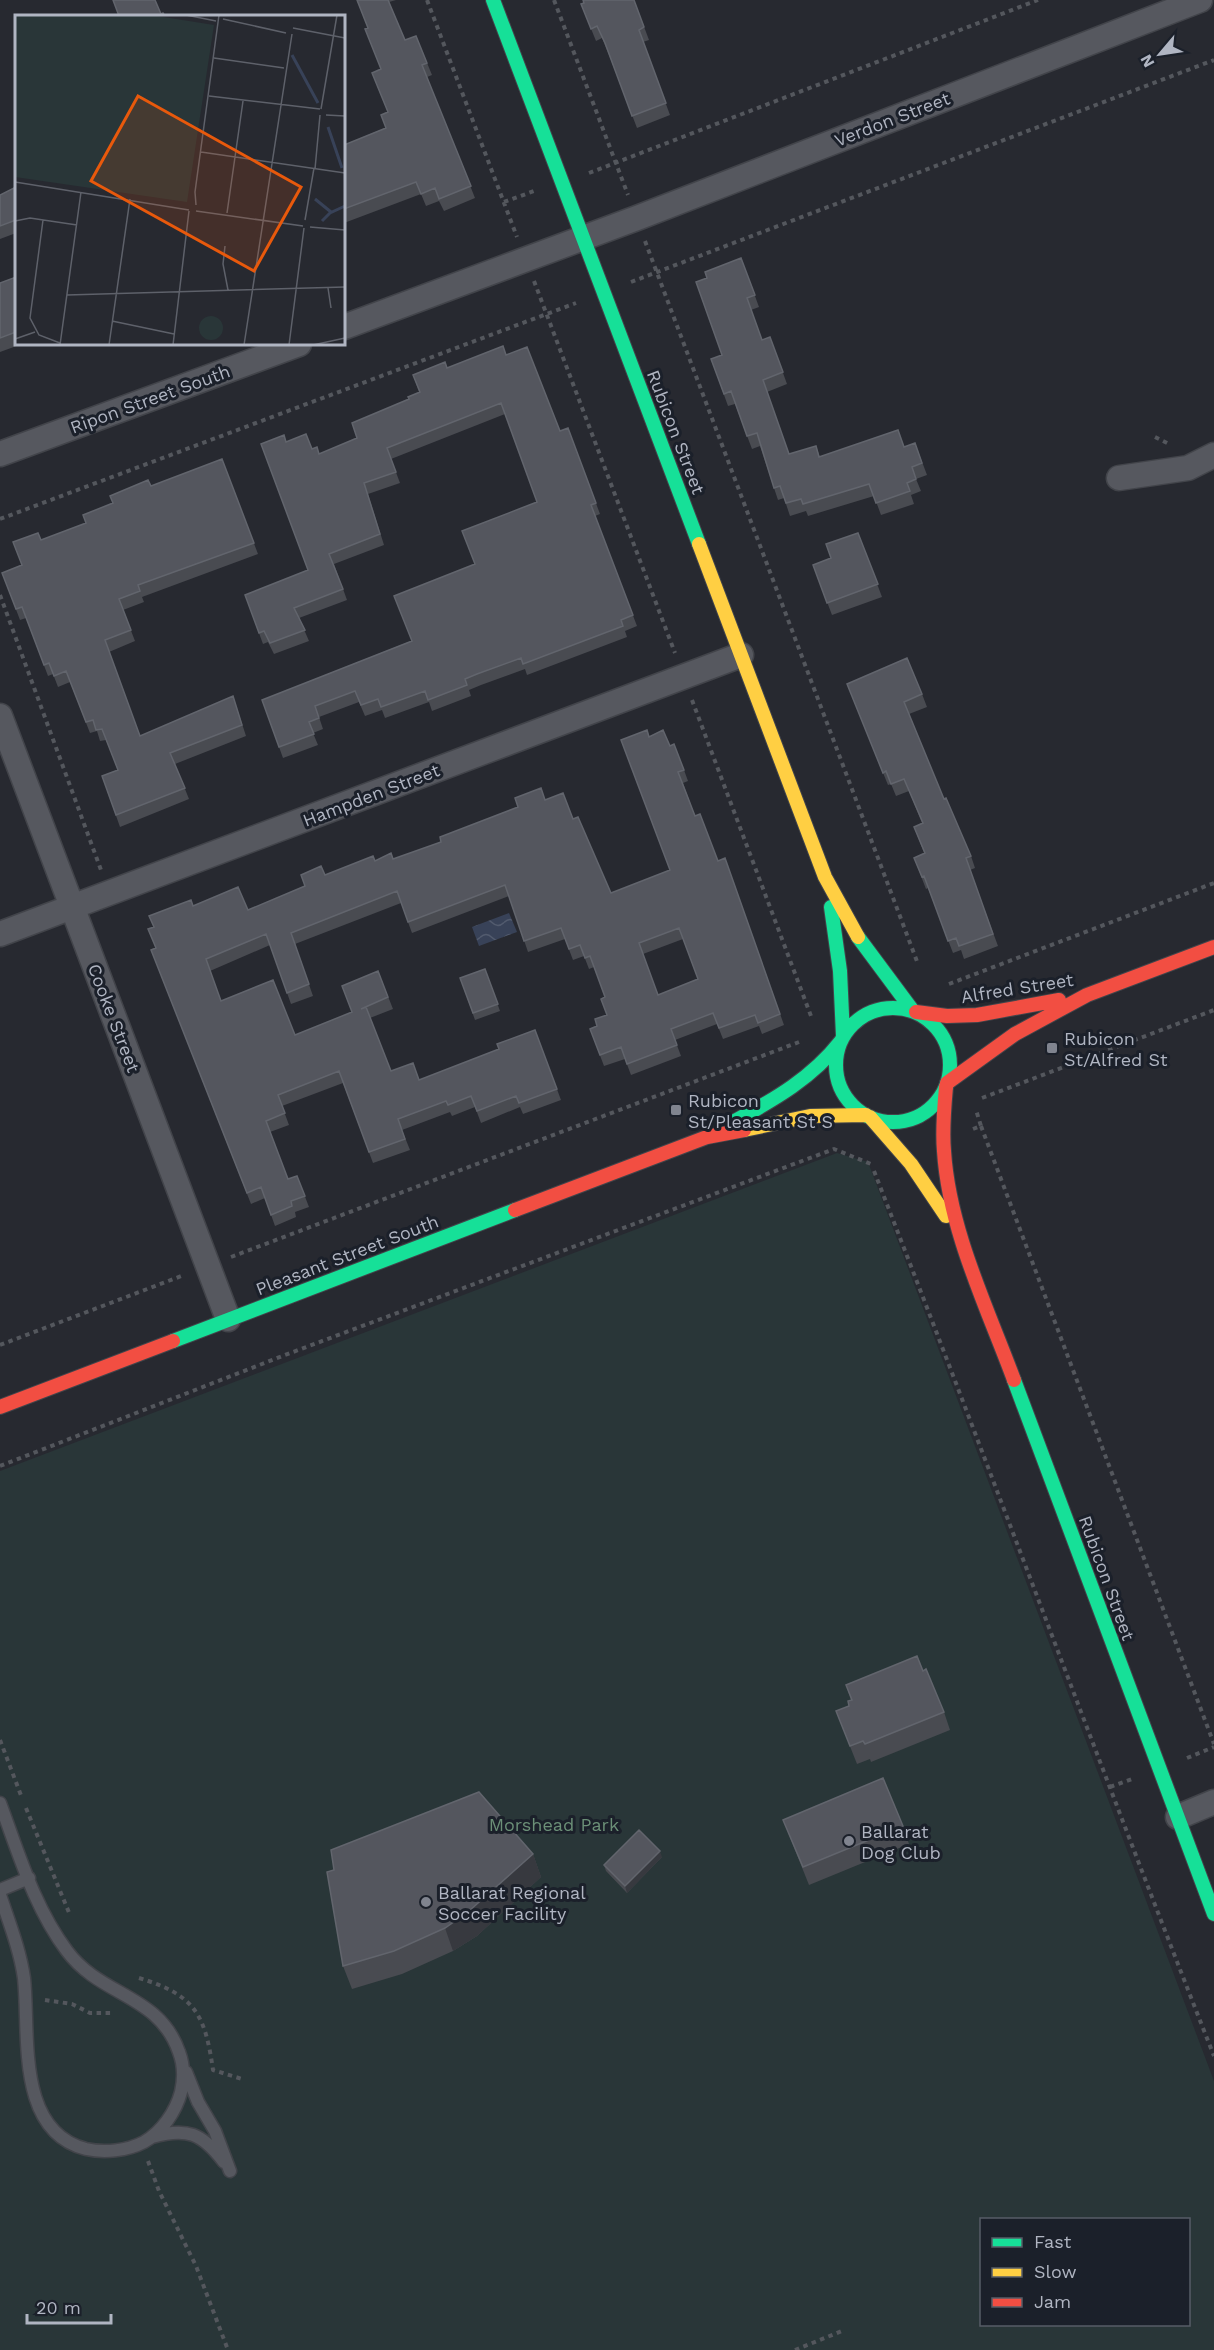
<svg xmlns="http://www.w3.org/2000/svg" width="1214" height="2350" font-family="'Work Sans',sans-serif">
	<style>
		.park { fill: #293638; fill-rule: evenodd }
		.water { fill: url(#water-waves) }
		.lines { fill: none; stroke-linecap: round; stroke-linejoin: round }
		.lane-casing { stroke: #42444a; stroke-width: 15 }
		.street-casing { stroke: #42444a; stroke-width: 27 }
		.fast-casing { stroke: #42444a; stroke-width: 16 }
		.slow-casing { stroke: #42444a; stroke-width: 16 }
		.jam-casing { stroke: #42444a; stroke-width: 16 }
		.path { stroke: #54575d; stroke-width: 4; stroke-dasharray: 4.5 4.5; stroke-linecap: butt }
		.lane { stroke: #56585f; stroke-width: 12 }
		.street { stroke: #56585f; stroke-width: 24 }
		.fast { stroke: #16e098; stroke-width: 14 }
		.slow { stroke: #ffcf43; stroke-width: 14 }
		.jam { stroke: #f24e42; stroke-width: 14 }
		.wall { fill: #494b51; fill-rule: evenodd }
		.shaded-wall { fill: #37393f }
		.building { fill: #54565e; stroke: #62656d; stroke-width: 1.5; fill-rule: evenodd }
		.poi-dot { fill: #80848f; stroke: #1b202a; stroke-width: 2 }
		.labels { text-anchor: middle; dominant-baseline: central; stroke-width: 6; stroke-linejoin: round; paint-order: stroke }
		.street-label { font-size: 18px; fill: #b0b5c2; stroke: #1b202a }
		.poi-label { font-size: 18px; fill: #b0b5c2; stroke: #1b202a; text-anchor: start }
		.park-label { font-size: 18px; fill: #6b8f77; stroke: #1b202a }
		.inset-river { fill: none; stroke: #384258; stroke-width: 3 }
		.inset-road { fill: none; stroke: #5e616a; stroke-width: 1.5 }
		.view { fill: #e8590c; fill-opacity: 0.15; stroke: #e8590c; stroke-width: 3 }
		.inset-edge { fill: none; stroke: #b0b5c2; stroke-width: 3 }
	</style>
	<defs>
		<pattern id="water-waves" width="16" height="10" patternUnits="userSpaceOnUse" patternTransform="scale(1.5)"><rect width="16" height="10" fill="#384258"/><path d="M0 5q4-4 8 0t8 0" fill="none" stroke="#525b6e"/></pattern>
	</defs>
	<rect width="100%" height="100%" fill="#272930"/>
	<path class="park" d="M837,1153l31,9 346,919v269h-1214v-879zM982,2220h206v104h-206z"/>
	<path class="water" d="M509,913l8,19 -38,14 -7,-19z"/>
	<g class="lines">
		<defs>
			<path id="lane" d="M0,1803c19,51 34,104 67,148 34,46 92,43 112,101 5,13 5,27 2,40 -5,19 -19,40 -37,50 -17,9 -40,11 -58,7 -71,-18 -56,-116 -62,-171 -4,-28 -15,-56 -24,-83
				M0,1890l29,-12
				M186,2072l12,30 17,29 15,40
				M152,2137c35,-10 50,-4 72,25"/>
			<path id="street" d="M344,327l293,-109 563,-218
				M0,454l299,-110
				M1119,478l69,-10 26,-13
				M0,716l228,603
				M0,934l741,-279
				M1178,1817l36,-15"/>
			<path id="fast" d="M493,0l206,544
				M831,907l9,64 3,65
				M858,937l55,74
				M836 1065a57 57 0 1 1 114 0a57 57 0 1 1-114 0Z
				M735,1121c40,-22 77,-43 106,-80
				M173,1341l342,-131
				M1014,1380l200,534"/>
			<path id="slow" d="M699,544l126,333 33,60
				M870,1117l41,47 35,52
				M744,1130l66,-14 56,-1"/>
			<path id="jam" d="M916,1012l31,4 30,-1 82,-15
				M947,1083l68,-49 72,-39 127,-48
				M946,1087c-2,22 -4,43 -2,64 5,79 43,156 70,229
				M515,1210l192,-73 37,-7
				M0,1407l173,-66"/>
		</defs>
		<use href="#lane" class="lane-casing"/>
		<use href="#street" class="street-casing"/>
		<use href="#fast" class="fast-casing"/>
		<use href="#slow" class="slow-casing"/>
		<use href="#jam" class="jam-casing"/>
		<path class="path" d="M427,0l90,237
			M554,0l74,195
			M589,173l449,-173
			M504,202l30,-11
			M645,241l273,723
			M534,281l141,372
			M631,282l583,-222
			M1155,437l14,7
			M0,519l576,-216
			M0,595l101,275
			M692,700l119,316
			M949,984l265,-101
			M982,1098l232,-88
			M981,1126l233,618
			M973,1129l8,-3 -5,-16
			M874,1171c115,294 224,591 340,885
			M231,1257l568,-215
			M0,1345l184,-70
			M0,1466l285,-111 549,-206 37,15
			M0,1740l22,58
			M1187,1758l27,-11
			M1110,1787l22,-8
			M26,1808l44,107
			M139,1978c56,17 66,36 74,92l29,9
			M45,2000l27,4 18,9h23
			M148,2161l11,30 37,75 32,84
			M795,2350l47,-19"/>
		<use href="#lane" class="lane"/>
		<use href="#street" class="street"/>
		<use href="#fast" class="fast"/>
		<use href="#slow" class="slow"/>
		<use href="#jam" class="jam"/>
	</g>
	<path class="wall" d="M357,0h39l-7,2 16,38 11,-4 16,39 -5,2 48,121 -31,13 -5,-10 -13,5 -5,-12 -77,29v-78l41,-17 3,-16 -7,-42 -13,-42z
		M634,0l15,40 -6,2 27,73 -33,13 -28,-73 -7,-17 -6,3 -15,-37 3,-1z
		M16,187v46l-16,6v-44z
		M741,258l18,49 -8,3 11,30 8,-3 17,47 -20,8 22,62 27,-8 4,11 84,-10 11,-4 12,32 -11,4 5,12 -10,4 3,9 -33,11 -7,-19 -66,20 -2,-5 -16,5 -6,-18 -6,2 -18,-54 -8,3 -17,-45 -7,2 -17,-47 11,-4 -15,-77z
		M16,277v67h6l-22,8v-69z
		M506,355l54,76 8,-3 32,86 -5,2 42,110 -12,5 2,6 -100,38 -2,-6 -44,16 -12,5 2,6 -39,15 -3,-9 -44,16 -3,-8 -17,6 -6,-14 -40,15 4,12 -10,4 5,12 -35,13 -21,-58 149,-59 64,-77 62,-62 -32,-88 -114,45 9,24 -32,11 16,51 -50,19 13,36 -48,18 10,23 -35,13 -6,-12 -5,2 -18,-49 63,-25 -22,-128 26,7 7,5 38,-16 52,-39 10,-7 -6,-17z
		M222,459l36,95 -116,43 2,5 -21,8 12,31 -26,11 31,84 93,-40 13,40 -71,28 14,35 -69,28 -18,-51 16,-6 -12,-30 -6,1 -3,-10 -7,2 -20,-51 -12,5 -5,-13 -5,2 -22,-58 -6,2 -18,-47 19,-8 20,-25 45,-17 27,-20 38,-17z
		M858,533l24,64 -50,18 -19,-50 18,-7z
		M847,684l75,10 5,13 -18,7 35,85 27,57 4,12 -5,2 28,76 -34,13 -3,-9 -8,3 -25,-65 -2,1 -12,-31 10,-5 -10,-26 8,-4 -13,-32 -13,5 -5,-12 -3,1z
		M647,730l2,6 21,10 14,24 4,11 -5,2 12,33 23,45 7,-3 59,167 -22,9 -3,-8 -36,13 -6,-15 -42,16 6,16 -50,19 -6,-16 -21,7 -14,-37 7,-3 10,-11 -2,-18 -11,-30 -5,2 -5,-13 -11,4 -8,-21 -37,13 -19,-56 -97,37 -11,-30 -106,41 18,52 -22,8 -21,-59 -60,26 11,30 74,34 57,-22 26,-42 15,38 -23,9 21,53 28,9 80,-31 36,-19 26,70 -38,14 -3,-7 -39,16 -6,-16 -23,9 -2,-4 -48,18 8,20 -37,13 -30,-80 -61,23 7,19 -19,7 18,47 9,-3 12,31 -14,5 1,5 -21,9 -10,-28 -14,6 -100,-254 4,-2 -1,-21 39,-21 55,4 57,-24 20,-11 50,-14 18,-2 48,-17 104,-42 28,19 38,74 59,-23zM683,939l15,40 -40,16 -15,-41z
		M485,969l15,42 -25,9 -15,-42z
		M923,1671l21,41 6,18 -79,32 -1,-3 -13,5 -21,-53 13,-5 2,-6 -5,-15z
		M783,1820l120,6 6,18 -100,41z
		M533,1854l8,23 -64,59 -24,15 -51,23 -50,15 -9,-23z
		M662,1857l-35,36 -21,-22 -2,-6z"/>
	<path class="shaded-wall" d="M660,1851l2,6 -35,36 -2,-7z
		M533,1854l8,23 -64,59 -24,15 -8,-23z"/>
	<path class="building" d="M113,0h42l6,14 2,-1 2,3h-46z
		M357,0h31l17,40 11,-4 11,27 -5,2 49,121 -32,13 -4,-11 -14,6 -5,-12 -72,27v-64l42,-17 -5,-13 7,-3 -16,-39 9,-4 -16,-40 3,-1z
		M583,0h51l10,27 -5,3 27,73 -34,13 -27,-73 -8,-17 -6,3 -10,-25 3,-1z
		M16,187v33l-16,6v-31z
		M741,258l14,37 -8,3 15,42 8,-3 13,35 -20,8 26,74 27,-8 3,11 79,-27 6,17 11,-4 7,20 -10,4 4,12 -9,4 3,8 -34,12 -7,-19 -66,20 -2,-5 -15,4 -6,-17 -6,2 -17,-55 -10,3 -16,-45 -7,3 -13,-35 11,-4 -26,-73 11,-4 -2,-6z
		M16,277v55l-16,6v-55z
		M503,346l3,9 21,-8 33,84 8,-3 28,75 -5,2 42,110 -12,5 2,6 -100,38 -2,-6 -44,16 -12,5 2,6 -39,15 -3,-9 -44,16 -3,-8 -17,6 -6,-14 -40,15 4,12 -10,4 5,12 -35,13 -17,-47 150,-59 -18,-45 81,-32 -13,-33 75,-29 -36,-99 -114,45 9,24 -32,11 16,51 -51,20 14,35 -49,19 11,22 -35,13 -6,-12 -5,2 -14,-38 63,-25 -47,-126 23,-9 2,7 20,-8 6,15 5,-2 2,7 38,-16 -5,-15 57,-24 -1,-2 12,-5 -7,-17 32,-13 2,6z
		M222,459l32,84 -116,42 2,6 -21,8 12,31 -26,10 35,96 93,-40 9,29 -72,28 15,35 -69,27 -14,-39 16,-6 -16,-41 -6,1 -3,-10 -7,2 -20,-51 -12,5 -5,-13 -5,2 -22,-58 -6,2 -14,-36 20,-8 -9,-23 25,-9 3,7 45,-17 -3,-8 30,-12 -3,-7 38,-16 3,6z
		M858,533l20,51 -51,19 -14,-38 18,-7 -5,-14z
		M907,658l15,36 -18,8 40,97 2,-1 25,58 -5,2 27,76 -34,12 -3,-8 -8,3 -24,-65 -2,1 -8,-19 11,-5 -11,-26 9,-4 -19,-44 -13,5 -5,-13 -3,2 -36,-89z
		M647,730l2,7 14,-7 7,16 4,-2 10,26 -6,2 17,44 5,-2 18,47 7,-3 55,156 -22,9 -3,-8 -36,13 -6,-15 -42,16 6,16 -50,19 -6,-17 -21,8 -10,-26 7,-3 -2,-7 12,-4 -6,-16 4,-2 -15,-41 -5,2 -5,-13 -11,4 -8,-21 -37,13 -19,-56 -97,37 -11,-31 -106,42 18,51 -22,9 -21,-59 -60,25 15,42 52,-21 22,55 57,-23 -10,-26 36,-15 10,26 -27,12 5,-2 25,64 22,-8 6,17 80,-31 -2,-5 38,-14 22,59 -38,14 -3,-7 -39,15 -6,-15 -23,9 -2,-4 -48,18 7,20 -36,13 -30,-81 -61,24 7,18 -19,8 22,58 9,-3 8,20 -14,5 1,5 -21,9 -10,-28 -14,6 -96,-243 5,-2 -8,-19 6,-2 -5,-11 42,-16 2,6 45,-19 10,23 57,-24 -4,-11 20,-9 4,9 48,-19 2,5 16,-8 2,6 48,-17 -1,-5 78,-30 -3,-9 26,-10 4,12 18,-7 10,26 5,-2 33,76 59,-23 -49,-130zM679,928l19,51 -40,16 -19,-52z
		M485,969l13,35 -25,9 -13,-35z
		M917,1656l6,15 3,-2 18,43 -79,32 -2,-3 -13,5 -14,-35 13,-5 -1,-5 4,-1 -6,-15z
		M883,1778l20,48 -100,41 -20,-47z
		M479,1792l54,62 -65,58 -23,16 -51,23 -51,15 -16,-94 7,-2 -3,-20z
		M639,1830l21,21 -35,35 -21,-21z"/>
	<g class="poi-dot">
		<rect x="1046" y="1042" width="12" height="12" rx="3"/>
		<rect x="670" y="1104" width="12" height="12" rx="3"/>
		<circle cx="849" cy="1841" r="6"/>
		<circle cx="426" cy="1902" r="6"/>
	</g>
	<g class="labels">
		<g class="street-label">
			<text transform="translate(892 119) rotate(-21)">Verdon Street</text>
			<text transform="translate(150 399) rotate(-20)">Ripon Street South</text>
			<text transform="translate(676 432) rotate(69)">Rubicon Street</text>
			<text transform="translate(371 795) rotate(-21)">Hampden Street</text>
			<text transform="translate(1017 988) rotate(-9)">Alfred Street</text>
			<text transform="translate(114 1018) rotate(69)">Cooke Street</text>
			<text transform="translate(347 1255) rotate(-21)">Pleasant Street South</text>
			<text transform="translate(1107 1578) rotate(70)">Rubicon Street</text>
		</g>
		<g class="poi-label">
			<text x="1064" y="1038">Rubicon<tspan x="1064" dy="21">St/Alfred St</tspan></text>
			<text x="688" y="1100">Rubicon<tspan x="688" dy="21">St/Pleasant St S</tspan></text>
			<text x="861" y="1831">Ballarat<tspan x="861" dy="21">Dog Club</tspan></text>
			<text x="438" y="1892">Ballarat Regional<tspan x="438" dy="21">Soccer Facility</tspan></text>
		</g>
		<g class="park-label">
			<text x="554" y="1824">Morshead Park</text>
		</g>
	</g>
	<g transform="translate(15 15)">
		<rect width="330" height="330" fill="#272930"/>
		<path d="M0,0h136l63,10 -27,177 -172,-25zM184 313a12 12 0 1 1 24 0a12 12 0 1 1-24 0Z" fill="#293638"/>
		<path class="inset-river" d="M277,40l26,48M313,112l14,41M300,184l16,13M307,206l8,-8 15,-7"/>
		<path class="inset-road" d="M171,0l30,6M208,4l63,14M278,13l52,10M199,43l70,10M194,81l111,13M306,94l16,-94M311,100l19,1M186,137l144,21M300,154l5,-54M0,167l174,28M181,190l-1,-13 24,-177M181,196l107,15M212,198l16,-112M28,205l-13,98 9,17 21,8M290,205l9,-52M0,206l15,-3 47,7M295,212l35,3M210,231l-2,18 5,26M313,273l3,20M52,280l278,-8M97,306l62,13M0,324l20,-7M45,330l21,-153M94,330l21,-146M158,330l16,-134M229,330l48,-311M274,330l15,-117M298,330l32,-7"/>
		<path class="view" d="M123,81l163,91 -47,84 -163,-90z"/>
		<rect width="330" height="330" class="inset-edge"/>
	</g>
	<rect x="980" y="2218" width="210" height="108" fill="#1b202a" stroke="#575c67" stroke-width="1.5"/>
	<rect x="992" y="2238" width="30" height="9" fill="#16e098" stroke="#575c67" stroke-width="1.5"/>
	<text x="1034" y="2248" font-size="18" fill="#b0b5c2">Fast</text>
	<rect x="992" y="2268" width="30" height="9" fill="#ffcf43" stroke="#575c67" stroke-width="1.5"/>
	<text x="1034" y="2278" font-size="18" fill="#b0b5c2">Slow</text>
	<rect x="992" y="2298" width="30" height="9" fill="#f24e42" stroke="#575c67" stroke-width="1.5"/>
	<text x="1034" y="2308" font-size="18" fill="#b0b5c2">Jam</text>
	<g transform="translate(1160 54) rotate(241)" stroke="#1b202a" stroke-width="4.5" paint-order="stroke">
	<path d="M0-4.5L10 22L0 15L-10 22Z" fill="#b0b5c2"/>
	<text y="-9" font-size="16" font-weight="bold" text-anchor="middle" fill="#b0b5c2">N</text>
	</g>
	<path d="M27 2314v9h84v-9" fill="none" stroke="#b0b5c2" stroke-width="3"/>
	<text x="36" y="2314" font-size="18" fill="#b0b5c2" stroke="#1b202a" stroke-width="4.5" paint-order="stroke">20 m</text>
</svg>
